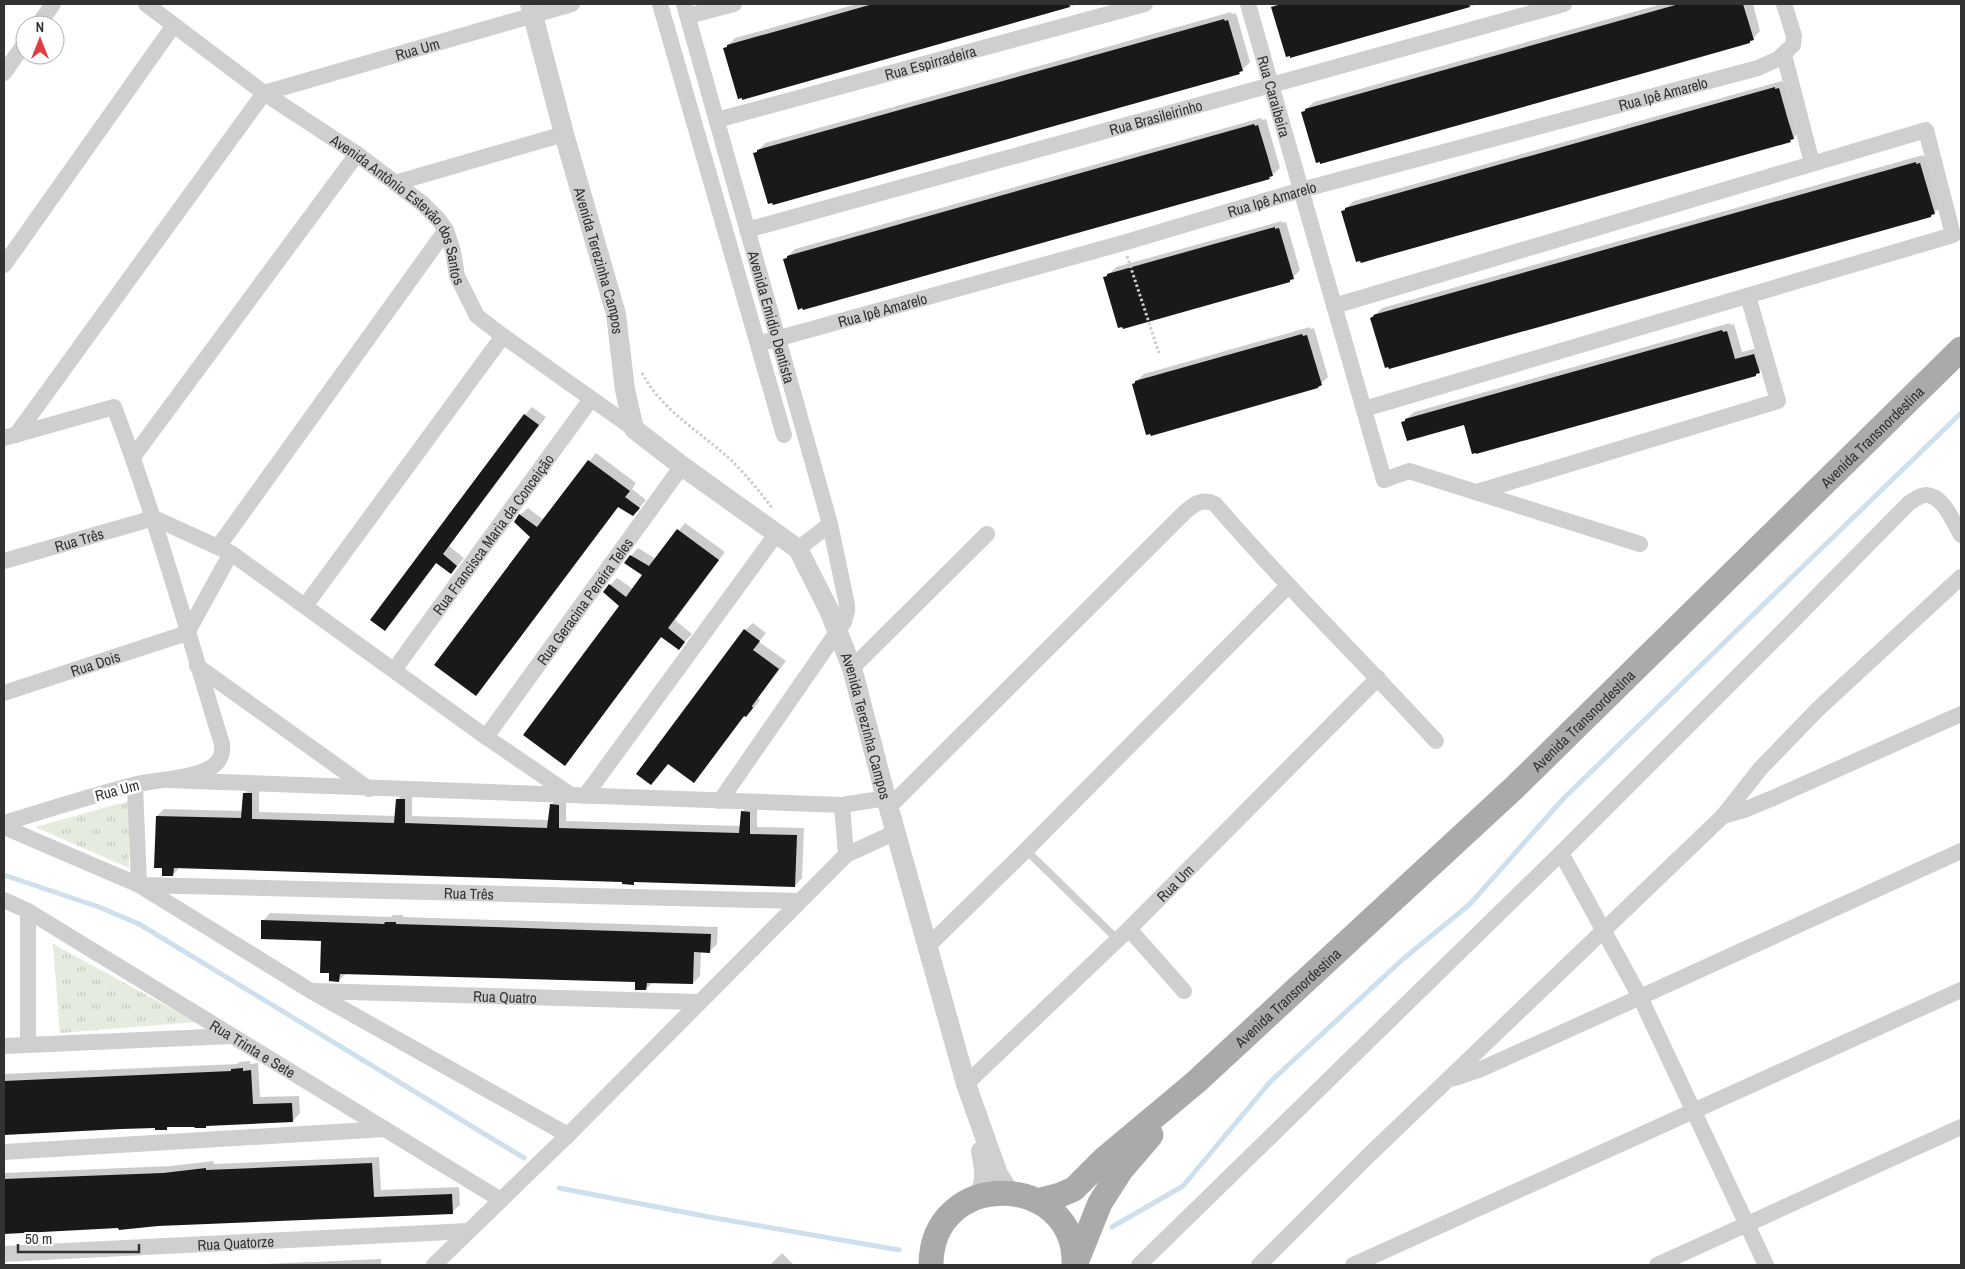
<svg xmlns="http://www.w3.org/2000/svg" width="1965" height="1269" font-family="'Archivo Narrow',sans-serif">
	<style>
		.grass { fill: url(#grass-tufts) }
		.shadow { fill: #0003 }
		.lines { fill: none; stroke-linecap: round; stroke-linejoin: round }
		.stream { stroke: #cee0ed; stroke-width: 5 }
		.building { fill: #191919 }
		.path { stroke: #ccc; stroke-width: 3; stroke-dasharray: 2.5 2.5; stroke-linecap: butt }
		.service { stroke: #cfcfcf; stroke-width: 8 }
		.minor { stroke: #cfcfcf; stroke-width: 16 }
		.tertiary { stroke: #cfcfcf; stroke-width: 20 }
		.primary { stroke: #aaa; stroke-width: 25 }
		.labels { text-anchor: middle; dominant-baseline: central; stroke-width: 5; stroke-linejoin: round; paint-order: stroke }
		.street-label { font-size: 15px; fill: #323232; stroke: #fff }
	</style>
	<defs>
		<pattern id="grass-tufts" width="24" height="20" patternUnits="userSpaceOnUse" patternTransform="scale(1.25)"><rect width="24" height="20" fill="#e5ebde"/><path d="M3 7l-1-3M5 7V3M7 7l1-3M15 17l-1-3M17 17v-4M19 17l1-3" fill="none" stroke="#c5cabf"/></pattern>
	</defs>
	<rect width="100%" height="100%" fill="#fff"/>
	<path class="grass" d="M129,801v67l-94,-41z
		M53,944l143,78 -136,11z"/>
	<path class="shadow" d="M857,4h222l-336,94 -18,-50 10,-10z
		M1276,4h203l-188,53 -18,-50z
		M1662,4h91l7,27 -10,11 -447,70 11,-10z
		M1231,12l1,2 4,-1 14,49 -11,11 -484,81 10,-11z
		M1782,81l1,2 4,-2 14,49 -11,11 -447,70 11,-10z
		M1261,118l1,2 4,-1 14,49 -11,10 -484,81 10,-10z
		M1923,155l1,2 3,-1 15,49 -11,11 -559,102 10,-10z
		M1282,221v2l4,-1 14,48 -10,11 -185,-3 11,-11z
		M1730,323v2l4,-1 8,28 19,-5 5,17 -10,10 -291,50 -62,-2 11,-10z
		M1310,327v2l4,-1 14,49 -11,10 -184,-3 11,-10z
		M532,407l14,10 -97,129 15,12 -13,15 -14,-11 -52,67 140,-214z
		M596,453l40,30 -4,6 14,11 -13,15 -14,-9 -136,181 -7,8 56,-159 -12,-21 8,-7 16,12z
		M685,523l40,29 -50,68 17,14 -13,14 -17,-12 -97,128 56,-158 -11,-21 7,-7 16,11 10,-14 -12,-19 7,-8 18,11z
		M753,623l13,10 -7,9 27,19 -28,37 2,2 -6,8 -9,7 -51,67 -25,-19 -18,21 94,-154z
		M252,786h7v26l137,4 2,-17 7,-7h7v24l137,4 2,-15 7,-8 8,1v23l175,5 1,-14 8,-8 7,1v22l47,1 -2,50 -7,8 -160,-5 -2,2 -10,-2 -443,-14 -7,8 -16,-59 7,-7 79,2 2,-18z
		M270,913l121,4 2,-2h10v2l315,10 -1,17 -7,7h-9l-1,25 -7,7 -40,-1 -7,7 -10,-8 -289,-8 -8,7 -9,-8 -7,-32 -60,-19z
		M250,1061v3l8,-1 2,34 39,-1 1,17 -7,8 -85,4 -2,2 -11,-2 -26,1 -3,3 -10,-2 -152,6v-59l233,-10 3,-2z
		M379,1157l2,33 78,-3 1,18 -8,7 -448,20v-59l167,-7 42,-5 1,3z
		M782,1253l12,12h-24z
		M381,1259v6h-136z"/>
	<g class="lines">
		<path class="stream" d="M4,875l95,32 40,17 385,234
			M559,1188l150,29 190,33
			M1112,1227l71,-41 87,-104 132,-122 68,-56 93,-105 398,-386"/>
	</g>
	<path class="building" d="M873,4h196l1,3 -300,85 -28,8v-2l-4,1 -15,-51 4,-1v-2z
		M1282,4h187l1,3 -180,51v-2l-4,1 -15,-50z
		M1679,4h64l11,36 -4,1v2l-102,29 -310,87 -18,5v-2l-4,1 -15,-51 4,-1v-2z
		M1224,19l1,2 3,-1 15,51 -4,1 1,2 -467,131 -1,-2 -4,1 -15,-51 4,-1v-2z
		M1775,87v2l4,-1 9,32 6,19 -4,1 1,2 -413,116 -17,5 -1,-2 -4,1 -15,-51 4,-1v-2z
		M1254,124l1,2 3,-1 10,33 5,18 -4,1 1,2 -467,131 -1,-2 -4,2 -15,-51 4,-1v-2z
		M1916,162v2l4,-1 15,51 -4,1v2l-542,152 -1,-2 -3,1 -15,-50 4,-2 -1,-1z
		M1275,227v2l4,-1 15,51 -4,1v2l-167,47 -1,-2 -4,1 -15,-51 4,-1v-2z
		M1722,330l1,2 4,-1 8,28 19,-5 6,19 -4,1v2l-280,78v-1l-4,1 -8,-29 -57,16 -6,-19 4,-1v-2z
		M1302,334l1,2 4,-1 15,50 -4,2v1l-167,48 -1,-2 -4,1 -14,-51 3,-1v-2z
		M524,414l15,11 -96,129 14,12 -6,8 -15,-11 -51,68 -15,-11z
		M588,460l42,31 -5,6 15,11 -7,8 -15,-9 -142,189 -42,-31 96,-128 -16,-15 5,-8 18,13z
		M677,529l42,31 -51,68 17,14 -6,8 -18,-13 -96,129 -42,-31 96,-129 -16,-14 6,-8 17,13 16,-22 -18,-12 6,-8 19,11z
		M744,629l16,12 -7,9 26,19 -27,37 1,2 -7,9 -2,-1 -50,67 -26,-19 -17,21 -15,-11z
		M243,793h9v26l142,4 2,-24h9v24l142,5 3,-24 9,1v23l180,5 2,-22 9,1v22l47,1 -2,52 -161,-5v3l-12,-1v-2l-448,-14 -1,8h-11v-8h-8l2,-52 85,2z
		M261,920l123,4 1,-2h11v2l315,10 -1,19 -16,-1 -1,32 -46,-1 -1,7h-11v-8l-256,-7 -39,-1 -1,8 -10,-1v-8h-9l1,-32 -60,-2z
		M243,1068v3l8,-1 2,34 39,-1 1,19 -87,4v2h-11l-1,-1h-27v3h-12v-2l-34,1 -117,6v-54l227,-10v-2z
		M372,1163l2,34 78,-3 1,20 -295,12 -39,4 -1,-2 -114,6v-55l159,-6 43,-5v2z"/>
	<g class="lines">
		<path class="path" d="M1127,256l32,97
			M642,373c21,39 59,59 90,88 14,14 28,31 40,47"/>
		<path class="service" d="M1026,850l92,90"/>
		<g class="minor">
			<path id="s1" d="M146,4l118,89 93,61 66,50 15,15 8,11 7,21 4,25 20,40 26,20 131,93"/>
			<path d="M660,4l124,431"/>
			<path id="s2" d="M684,4l146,520 17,81v6l-3,11 -124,179"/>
			<path id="s3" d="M1248,4l136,476 25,-9 231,73"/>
			<path d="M688,16l46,-12"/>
			<path d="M38,25l15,-21"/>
			<path d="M1784,55l28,108"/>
			<path d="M4,73l21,-30"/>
			<path id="s4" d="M717,120l428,-116"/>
			<path d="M395,183l169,-49"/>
			<path id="s5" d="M747,230l817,-226"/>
			<path d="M4,265l170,-240"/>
			<path d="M1334,306l592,-176 27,105 -589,174"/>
			<path id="s6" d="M758,344l365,-101 178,-53 457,-122 20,-9 15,-14 1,-9 -10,-32"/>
			<path id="s7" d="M16,435l248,-342 308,-89"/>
			<path d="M4,438l110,-31c42,110 73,224 108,337 1,12 -3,20 -14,25 -23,11 -51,10 -75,16 -43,11 -86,25 -129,38"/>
			<path d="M133,457l224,-303"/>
			<path d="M1477,492l301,-91 -30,-105"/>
			<path d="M218,547l228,-317"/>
			<path d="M798,549l32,-25"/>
			<path id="s8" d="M4,561l150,-43 77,35 255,184 85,58"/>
			<path d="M305,606l198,-270"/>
			<path d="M197,666l172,123"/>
			<path d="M852,668l135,-134"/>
			<path id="s9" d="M394,670l197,-271"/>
			<path id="s10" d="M4,693l183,-60 44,-80"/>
			<path id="s11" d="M486,737l196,-271"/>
			<path d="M166,780l676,25 44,-7"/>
			<path id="s12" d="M135,785l4,100 661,16"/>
			<path d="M585,796l192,-263"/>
			<path d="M842,805l4,50"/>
			<path d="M889,807l296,-295c9,-8 17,-14 30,-8 70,82 148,157 221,237"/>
			<path d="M1723,816l21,-6 29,-12 188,-84"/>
			<path d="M4,827l135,58 172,106 257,144"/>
			<path d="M1561,853l79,144 126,268"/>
			<path id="s13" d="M4,900l24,11 473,289"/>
			<path d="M28,911v134"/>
			<path d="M1129,929l55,62"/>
			<path d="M927,947l99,-97 262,-264"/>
			<path id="s14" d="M313,991l386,11"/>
			<path d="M4,1046l228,-10"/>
			<path d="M1455,1078l24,-8 102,-46 380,-173"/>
			<path id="s15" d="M966,1084l163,-155 249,-251"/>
			<path d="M4,1152l381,-23"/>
			<path id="s16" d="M4,1254l465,-23"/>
			<path d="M434,1265l134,-130 278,-280 50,-23"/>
			<path d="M1139,1265l422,-412 218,-218 130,-132c5,-3 11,-8 17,-8 17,0 28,28 35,40"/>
			<path d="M1259,1265l110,-110 354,-339 37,-47 58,-60 143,-132"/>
			<path d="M1353,1265l608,-275"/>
			<path d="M1657,1265l304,-138"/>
		</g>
		<g class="tertiary">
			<path id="s17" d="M530,4l34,130 52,180 9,76 9,39 48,37 116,83 31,61 23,58 34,130 80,286 32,90 12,19"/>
			<path d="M977,1197c11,-15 7,-29 4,-46"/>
		</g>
		<g class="primary">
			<path id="s18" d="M1037,1201l23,-6 14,-6 30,-30 92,-77 318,-294 447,-439"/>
			<path d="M931,1265c0,-97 146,-94 143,0"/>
			<path d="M1075,1265l25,-62 21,-33 30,-35"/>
		</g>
	</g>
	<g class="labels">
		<g class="street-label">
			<text stroke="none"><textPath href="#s7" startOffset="582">Rua Um</textPath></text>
			<text stroke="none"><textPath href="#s4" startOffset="221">Rua Espirradeira</textPath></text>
			<text stroke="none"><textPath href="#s6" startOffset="939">Rua Ipê Amarelo</textPath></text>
			<text stroke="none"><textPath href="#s3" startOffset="96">Rua Caraibeira</textPath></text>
			<text stroke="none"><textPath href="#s5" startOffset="424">Rua Brasileirinho</textPath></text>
			<text stroke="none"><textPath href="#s6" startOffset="534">Rua Ipê Amarelo</textPath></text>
			<text stroke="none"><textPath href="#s1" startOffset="331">Avenida Antônio Estevão dos Santos</textPath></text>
			<text stroke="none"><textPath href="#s17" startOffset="266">Avenida Terezinha Campos</textPath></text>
			<text stroke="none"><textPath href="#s6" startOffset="129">Rua Ipê Amarelo</textPath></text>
			<text stroke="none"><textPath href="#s2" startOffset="325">Avenida Emidio Dentista</textPath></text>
			<text stroke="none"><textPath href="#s18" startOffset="1136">Avenida Transnordestina</textPath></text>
			<text stroke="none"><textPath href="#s9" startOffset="168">Rua Francisca Maria da Conceição</textPath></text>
			<text stroke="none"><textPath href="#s8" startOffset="78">Rua Três</textPath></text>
			<text stroke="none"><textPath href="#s11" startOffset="168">Rua Geracina Pereira Teles</textPath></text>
			<text stroke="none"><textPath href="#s10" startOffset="96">Rua Dois</textPath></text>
			<text stroke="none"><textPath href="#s18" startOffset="731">Avenida Transnordestina</textPath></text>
			<text stroke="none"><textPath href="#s17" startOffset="832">Avenida Terezinha Campos</textPath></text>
			<text transform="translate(117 790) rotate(-15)">Rua Um</text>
			<text stroke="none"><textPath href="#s15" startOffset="290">Rua Um</textPath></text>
			<text stroke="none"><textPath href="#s12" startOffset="430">Rua Três</textPath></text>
			<text stroke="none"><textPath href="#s14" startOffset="192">Rua Quatro</textPath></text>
			<text stroke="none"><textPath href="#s18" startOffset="326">Avenida Transnordestina</textPath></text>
			<text stroke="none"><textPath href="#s13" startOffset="290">Rua Trinta e Sete</textPath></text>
			<text stroke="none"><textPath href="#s16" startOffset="232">Rua Quatorze</textPath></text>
		</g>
	</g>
	<rect width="1965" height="1269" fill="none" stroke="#323232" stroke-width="10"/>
	<g transform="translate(40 40)"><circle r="24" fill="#ffffff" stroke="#adadad"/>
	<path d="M0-4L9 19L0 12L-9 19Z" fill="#e23b42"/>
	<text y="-8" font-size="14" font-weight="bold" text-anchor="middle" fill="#323232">N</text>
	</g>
	<path d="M18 1244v8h121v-8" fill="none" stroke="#323232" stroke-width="2.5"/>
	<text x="25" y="1244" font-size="15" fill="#323232" stroke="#ffffff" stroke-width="4" paint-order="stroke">50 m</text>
</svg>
